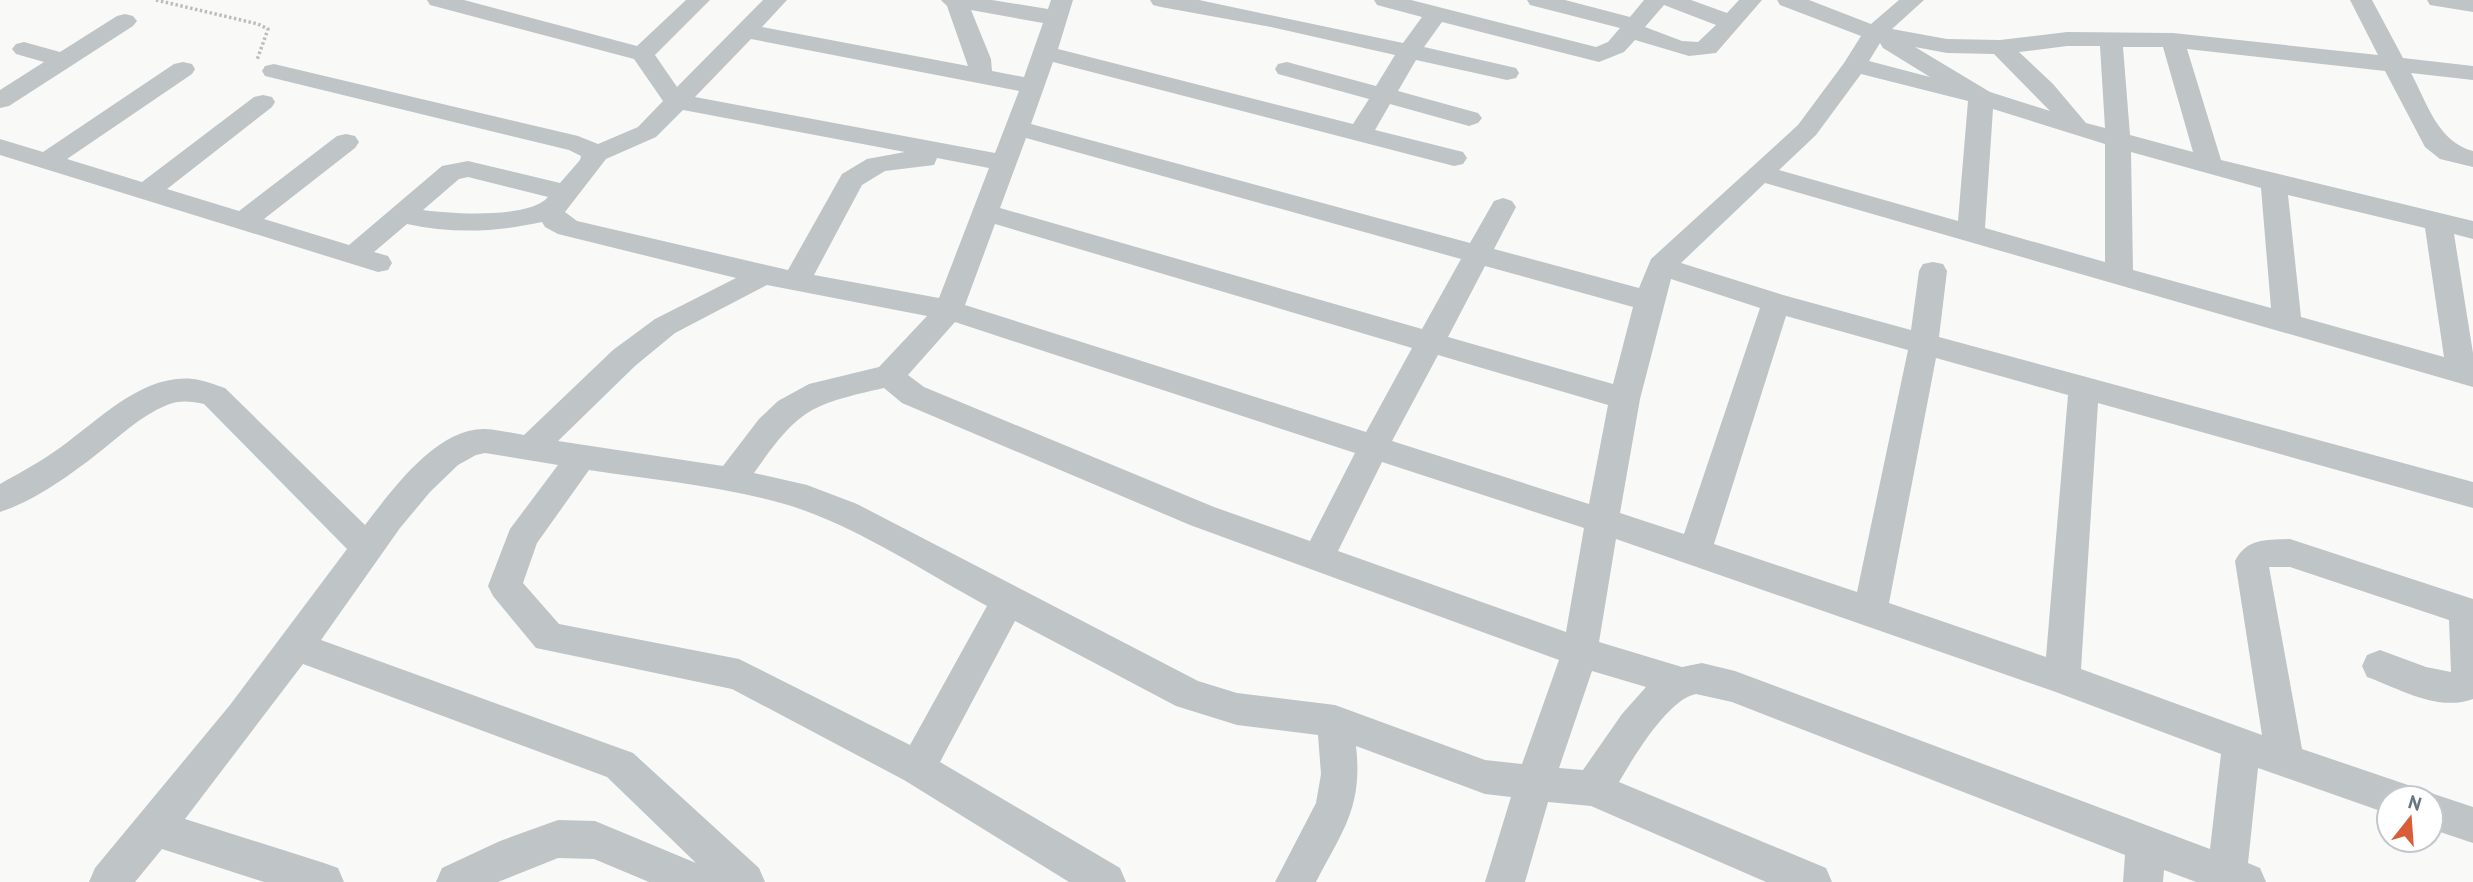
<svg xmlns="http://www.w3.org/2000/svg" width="2473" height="882" font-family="'PT Sans',sans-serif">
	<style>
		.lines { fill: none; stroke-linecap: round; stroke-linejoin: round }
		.path { stroke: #babdc0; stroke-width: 3.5; stroke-dasharray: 2.5 2.5; stroke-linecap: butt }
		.minor { fill: #bfc4c7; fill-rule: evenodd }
	</style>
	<rect width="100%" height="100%" fill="#f9f9f8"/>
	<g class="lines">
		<path class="path" d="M156,0l102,24 10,5 -11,31"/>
		<path class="minor" d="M427,0h37l173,46 49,-46h24l-55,55 22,32 86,-87h24l-25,27 206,39 -21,-60 -6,-6h51l56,9 3,-9h22l-15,49 295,75 16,-25 -91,-25 -3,-5 3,-5 9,-2 89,24 19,-31 -124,-28 -110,-20 -8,-2 -3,-5h49l204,43 19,-26 -45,-12 -3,-5h37l185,47 12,-5 12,-14 -90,-23 -3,-5h38l65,17 14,-17h47l36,13 12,-13h23l-46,53 -27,3 -54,-16 -11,12 -25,10 -157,-40 -18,25 92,21 3,5 -3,5 -9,2 -91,-20 -18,31 80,22 4,5 -4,5 -9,3 -79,-22 -15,26 88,22 4,6 -4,6 -9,2 -401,-104 -22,62 439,119 24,-42 9,-3 9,3 4,6 -22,42 145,39 12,-29 147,-134 46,-62 17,-27 -81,-31 -3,-5h32l62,24 28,-24h25l-32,29 55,10 53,1 67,-8 106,1 205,22 -28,-55h22l31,58 70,8v14l-62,-7c16,30 27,69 62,78v16l-33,-8 -15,-12 -40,-76 -198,-22 34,111 252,61v18l-19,-5 19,119v34l-708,-204 -84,80 102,32 128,35 8,-59 4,-7 10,-2 10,2 4,7 -8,66 534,145v26l-375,-105 -17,266 181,66 -27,-174c12,-23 31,-21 55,-22l183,60v100c-35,13 -73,-10 -106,-22l-5,-11 5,-11 13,-5 46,17 25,5 -2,-52 -159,-53h-21l33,182 106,36 5,13h-24v16l-131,-46 -10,95 12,5 6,14h-70l-32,-12 -1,12h-40l2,-27 -393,-153 -36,-8c-28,5 -63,64 -77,88l207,86 6,14h-66l-175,-76 -43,-4 -23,80h-40l26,-85 -26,-3 -129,-48c7,61 -13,84 -40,136h-41l41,-79 5,-29 -3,-39 -81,-10 -61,-19 -161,-85 -75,141 180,106 6,14h-57l-165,-102 -172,-91 -196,-41 -43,-52 -5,-10 22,-57 48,-64 -73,-12 -9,2 -18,10 -28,27 -30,36 -79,112 312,113 126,115 6,14h-116l-55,-23 -36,-1 -60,24h-62l6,-14 58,-27 58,-21 37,1 101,42 -89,-86 -304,-113 -118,155 139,44 14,5 6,14h-80l-102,-33 -27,33h-46l6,-14 135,-163 117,-156 -143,-145c-12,-3 -26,-4 -37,1 -27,11 -48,32 -70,49 -28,22 -63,47 -97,58v-28c21,-12 42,-23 61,-37 38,-27 81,-73 132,-68 11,1 22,6 32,9l140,137c27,-35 72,-98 121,-96 13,1 26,4 38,6l89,-85 42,-31 81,-41 -178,-44 -13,-7 -3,-5c-46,10 -89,12 -135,2l-33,28 14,4 4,7 -4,7 -10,2 -378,-117v-16l43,13 131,-88 9,-2 9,2 3,5 -3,5 -125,85 75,23 112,-85 9,-2 9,2 3,5 -3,5 -105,82 72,22 98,-75 9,-2 9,2 4,6 -4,6 -91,71 85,26 93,-79 26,-5 92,22 20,-23 1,-4 -12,-6 -304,-74 -3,-5 3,-5 9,-2 304,72 20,8 40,-17 25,-26 -29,-42 -204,-54zM1664,5l52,20 -18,17 -16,-1 -37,-14zM971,10l72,13 -19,54 -32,-6 -1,-12zM751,39l268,52 -24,62 -300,-56zM1880,43l3,5 47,29 -61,-16zM2067,46h33l5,82 -19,-5 -33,-39 -34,-32zM1915,47l32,6 47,1 56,57 -60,-19zM2123,47h40l30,105 -63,-17zM1861,74l107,27 -10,120 -179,-51 37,-35zM1993,109l112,35v118l-120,-34zM683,110l222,42 -38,7 -25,15 -54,96 -211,-49 -12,-9 41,-53 50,-22zM1026,138l435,121 -39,70 -422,-121zM2131,152l130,36 10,120 -138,-38zM937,158l52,10 -50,130 -125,-23 48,-90 23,-14 49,-6zM468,177l80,20c-19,22 -97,17 -125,13l36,-31zM2288,195l137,33 19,129 -143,-40zM995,224l417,124 -46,84 -401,-127zM1485,266l148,41 -20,77 -165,-47zM1671,279l89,29 -76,226 -64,-21 20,-114zM767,285l160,31 -48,51 -70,17 -31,17 -19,18 -36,47 -165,-25 77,-75 40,-33zM1786,316l122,34 -51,242 -143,-48zM955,322l400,131 -45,88 -96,-34 -290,-120 -16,-12zM1438,355l170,50 -19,99 -197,-63zM1936,358l132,37 -22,262 -157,-54zM884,388l18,15 288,122 369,135 -37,104 -37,-4 -150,-55 -98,-12 -39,-12 -341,-177 -50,-19 -53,-12c45,-64 55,-68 130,-85zM1382,462l202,66 -18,104 -228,-81zM589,470c71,11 147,17 214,40 60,21 127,65 184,96l-77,139 -171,-86 -180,-35 -36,-41 14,-40zM1616,539l437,152 168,63 -11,95 -475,-178 -33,-8 -20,4 -83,-25zM1592,671l54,16 -24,27 -39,56 -24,-2z
			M2427,0h46v12l-43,-7z
			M125,14l8,2 4,5 -4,5 -124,80 -9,2v-18l44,-28 -28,-8 -4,-5 4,-5 8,-2 36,10 57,-36z
			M2431,793l42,14v36l-42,-14v-31h-13z"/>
	</g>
	<g transform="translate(2410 819) rotate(17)"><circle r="33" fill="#ffffff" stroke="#c2c8cd" stroke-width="2"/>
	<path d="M0-5L12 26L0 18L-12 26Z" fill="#d95d38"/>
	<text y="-10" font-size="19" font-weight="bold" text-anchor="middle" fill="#667581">N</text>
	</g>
</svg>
